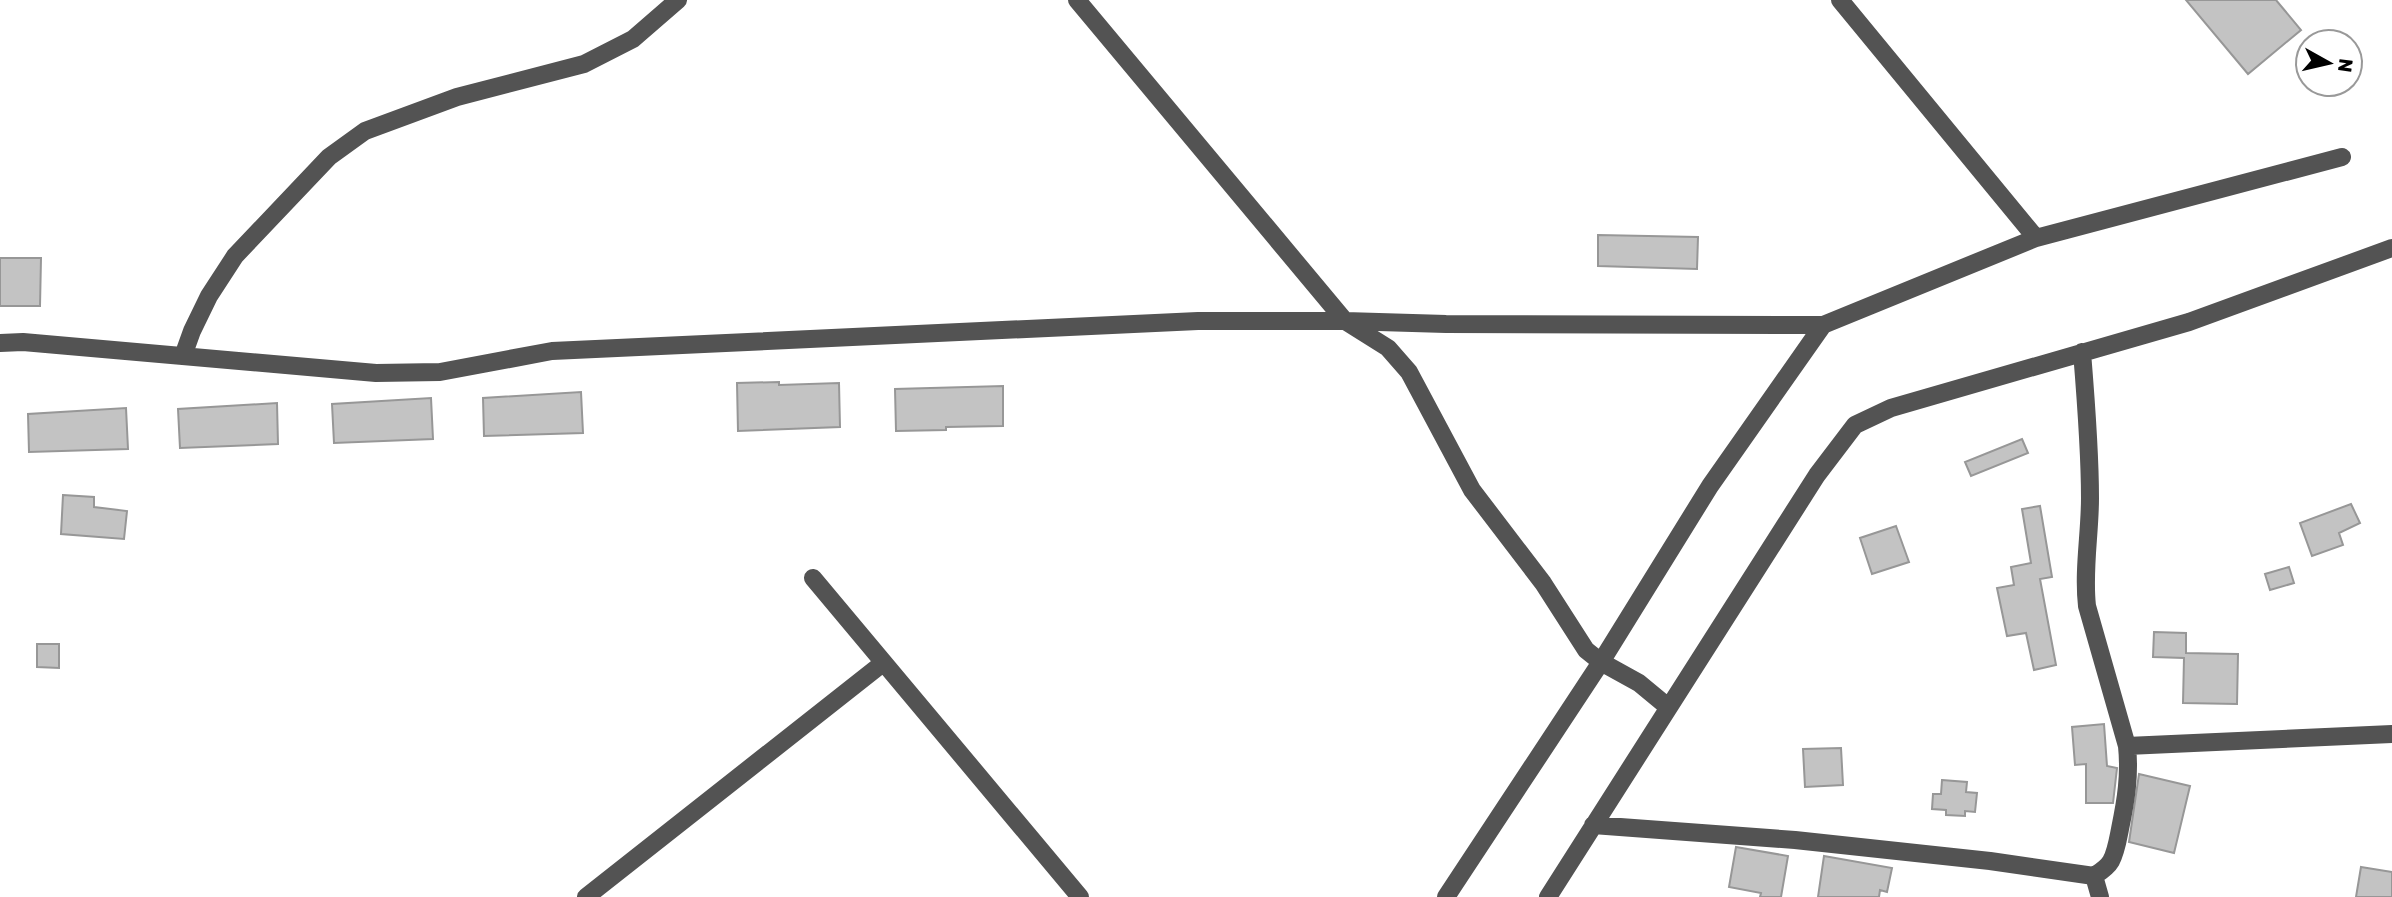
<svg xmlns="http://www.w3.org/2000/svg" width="2392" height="897" font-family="Rubik,sans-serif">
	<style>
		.building { fill: #c3c3c3; stroke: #979797; stroke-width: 2 }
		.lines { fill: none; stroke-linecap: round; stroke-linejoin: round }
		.minor { stroke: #535353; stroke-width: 18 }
	</style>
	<rect width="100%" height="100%" fill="#fff"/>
	<path class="building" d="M2186,0h90l25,30 -53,44z
		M1598,235l100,2 -1,32 -99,-3z
		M0,258h41l-1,48h-40z
		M779,382v3l60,-2 1,44 -102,4 -1,-48z
		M1003,386v40l-57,1v3l-50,1 -1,-42z
		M581,392l2,41 -99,3 -1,-38z
		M431,398l2,41 -99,4 -2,-39z
		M277,403l1,41 -98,4 -2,-39z
		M126,408l2,41 -99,3 -1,-38z
		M2022,439l6,14 -57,23 -6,-14z
		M63,495l31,2v10l33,4 -3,28 -63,-5z
		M2351,504l9,19 -21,10 4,12 -31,11 -12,-33z
		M2040,506l12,71 -12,2 16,86 -22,5 -8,-37 -19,3 -10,-48 17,-3 -3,-18 20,-4 -9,-54z
		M1896,526l13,36 -37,12 -12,-36z
		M2289,567l5,16 -24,7 -5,-16z
		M2154,632l32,1v20l52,1 -1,50 -54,-1 1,-45 -31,-1z
		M37,644h22v24l-22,-1z
		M2104,724l3,42 10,2 -4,35h-27v-39l-11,1 -3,-38z
		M1841,748l2,37 -38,2 -2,-38z
		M2139,774l51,12 -16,67 -45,-11z
		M1942,780l25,2 -1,10 11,1 -2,19 -10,-1v5l-19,-1v-5l-14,-1 1,-15h8z
		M1736,847l52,9 -7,41h-21l1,-4 -32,-6z
		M1824,856l68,12 -5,24 -7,-2 -1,7h-61z
		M2361,867l31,5v25h-36z"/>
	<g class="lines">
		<path class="minor" d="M1077,0l268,321 43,27 21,24 63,118 71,93 43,67 15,12 38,21 29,24
			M1840,0l196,238
			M0,343l23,-1 353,31 64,-1 112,-21 646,-30h147l101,3 377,1
			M183,356l9,-25 17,-35 26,-40 94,-99 36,-26 92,-34 127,-33 49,-25 45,-39
			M813,578l267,319
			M2127,746l265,-12
			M1593,825l202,15 195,21 104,15c6,-4 13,-8 17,-15 5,-9 7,-22 9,-32 6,-29 10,-54 7,-83l-40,-140c-4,-36 3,-72 3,-108 0,-49 -4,-97 -8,-146
			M2094,876l6,21
			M586,897l297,-234
			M1446,897l155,-235 109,-176 113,-161 213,-87 306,-81
			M1548,897l269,-422 38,-50 36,-17 298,-86 203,-74"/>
	</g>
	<g transform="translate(2329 63) rotate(98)"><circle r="33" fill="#ffffff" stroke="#999999" stroke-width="2"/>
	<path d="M0-5L12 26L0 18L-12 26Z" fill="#000000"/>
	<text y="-10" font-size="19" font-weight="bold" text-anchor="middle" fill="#000000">N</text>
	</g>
</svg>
